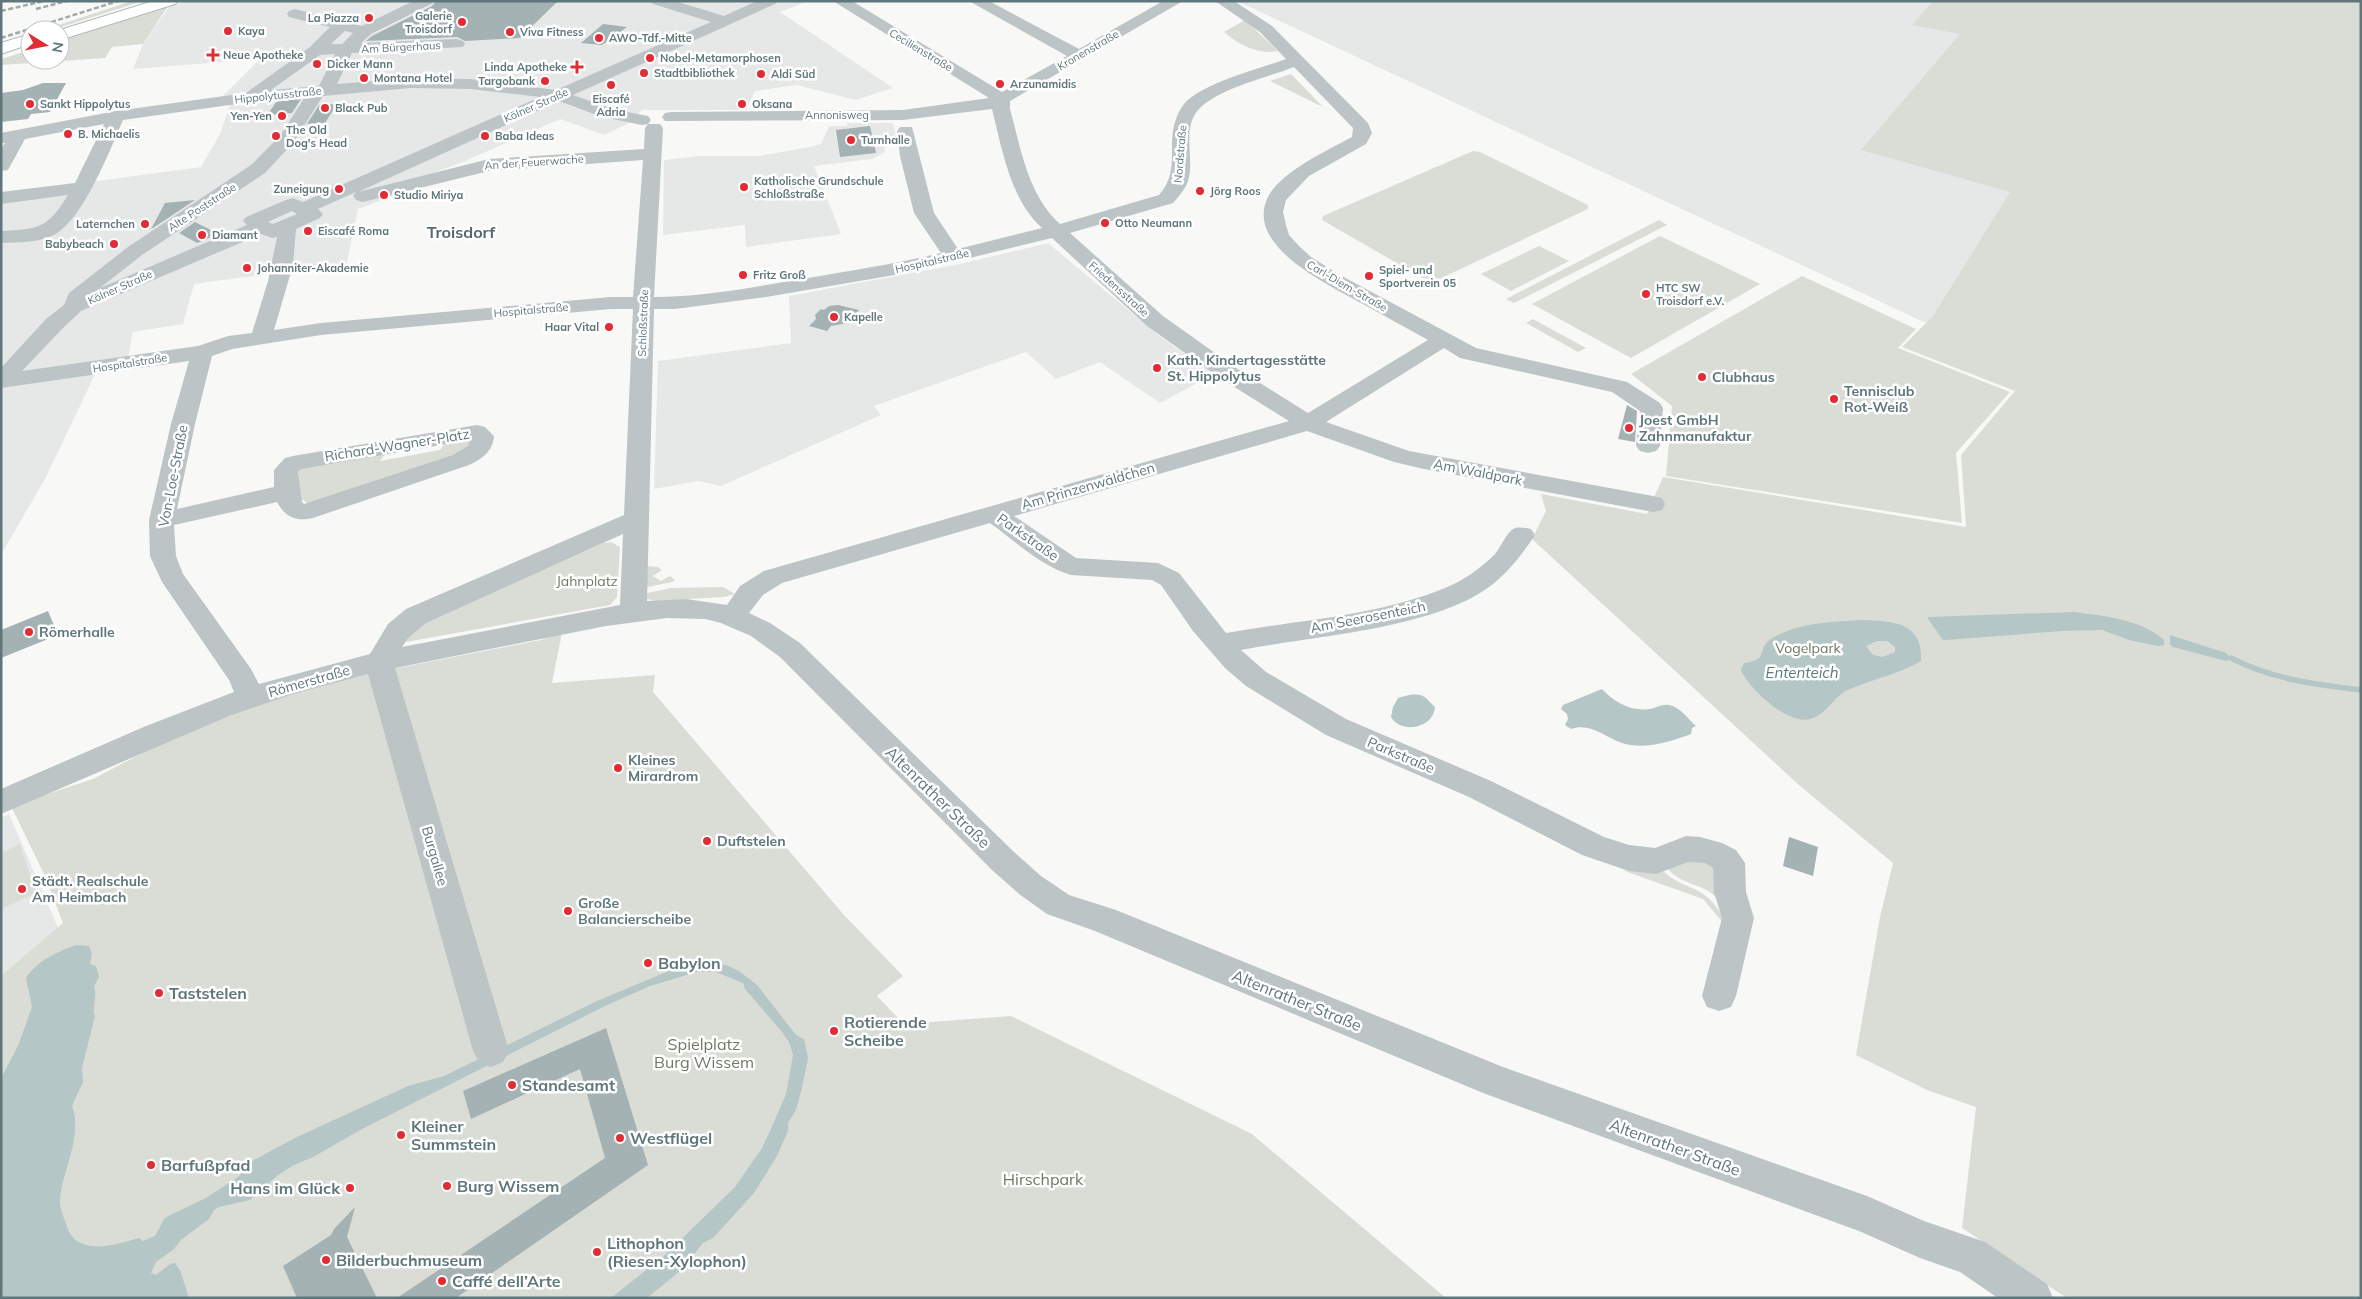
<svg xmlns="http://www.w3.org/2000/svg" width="2362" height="1299" font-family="Mulish,sans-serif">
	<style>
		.built { fill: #e6e8e7 }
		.green { fill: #daddd5 }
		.water { fill: #b4c6c6; fill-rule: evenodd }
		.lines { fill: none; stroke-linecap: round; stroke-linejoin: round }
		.stream { stroke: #b4c6c6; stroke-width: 5.5 }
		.building { fill: #a4b2b4 }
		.major-casing { stroke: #b1b9bb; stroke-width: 2 }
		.minor { fill: #bdc4c6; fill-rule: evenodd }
		.major { fill: #fff; fill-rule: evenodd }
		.rail { stroke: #9da9ab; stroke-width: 2.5; stroke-dasharray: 5 2.5; stroke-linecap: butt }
		.poi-dot { fill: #e22c35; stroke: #fff; stroke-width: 2 }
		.labels { text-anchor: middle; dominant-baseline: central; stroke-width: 5; stroke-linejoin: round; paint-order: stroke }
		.far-poi-label { font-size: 11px; font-weight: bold; fill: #5f777b; stroke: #fff; text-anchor: start }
		.far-street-label { font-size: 11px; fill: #5f777b; stroke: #fff }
		.poi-label { font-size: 14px; font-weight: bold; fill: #5f777b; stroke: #fff; text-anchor: start }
		.street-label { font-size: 14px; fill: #5f777b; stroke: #fff }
		.park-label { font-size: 14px; fill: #6d7963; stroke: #fff }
		.water-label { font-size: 15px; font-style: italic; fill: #5e7b7b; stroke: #fff }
		.far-district-label { font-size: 16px; font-weight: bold; fill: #56686c; stroke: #fff }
		.near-street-label { font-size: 16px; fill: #5f777b; stroke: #fff }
		.near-poi-label { font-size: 16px; font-weight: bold; fill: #5f777b; stroke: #fff; text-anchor: start }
		.near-park-label { font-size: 16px; fill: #6d7963; stroke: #fff }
	</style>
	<rect width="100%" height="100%" fill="#f8f8f6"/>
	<path class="built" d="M186,1h622l-28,11 113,76 -38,12 -58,-15 -42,6 -9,19h-104l-13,13 -25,12 -44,-16 -97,43 -68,25 2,7 -39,15 -12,58 -56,8 -22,-1 -74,10 -11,40 -50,8 -7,35 -30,5 -50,105 -45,78v-361l200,-27 19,-33 13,-38 -11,1 38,-38 -127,10 10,-25 26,-37z
		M1237,1h1124l-435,322z
		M847,123h46l4,20 -13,5 1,4 -13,7 -58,7 27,68 -95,13 -1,-22 -82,10 1,-75 36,-4h59l51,-9 11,-3 8,-18h18z
		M1048,243l114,95 52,36 -54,29 -60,-41 -44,17 -30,-27 -152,54 7,9 -160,71 -23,-5 -44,8 4,-128 133,-18 -2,-47 171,-32z
		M9,814l51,118 -59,51v-165z"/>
	<path class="green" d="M132,1h11l-91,29h-9z
		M1933,1h428v1297h-294l-105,-70 14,-121 -49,-17 -71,-35 24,-138 13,-54 -94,-78 -267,-246 14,-28 -5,-17 106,20 16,-37 303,50 -5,-72 54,-64 -113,-44 31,-31 77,-124 -149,-42 99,-116 -48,-9z
		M168,6l-25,38 -31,3 -7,11 -104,7v-6l29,-9v10h30v-19z
		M1245,20l33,31c-20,4 -39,-6 -54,-19z
		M1291,74l32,33 -53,-26z
		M1473,151l7,1 108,53v4l-153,72h-7l-106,-61 1,-4z
		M1659,220l8,5 -153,78 -8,-4z
		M1660,236l100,48 -129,74 -99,-54z
		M1539,246l30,15 -58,30 -30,-17z
		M1802,276l114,53 -18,19 112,44 -54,61 6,70 -296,-47 6,-70 -41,-32z
		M1533,319l53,29 -8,4 -52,-29z
		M466,439l5,2 -3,11 -160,51 -7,-4c-2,-11 -8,-24 2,-32l84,-15 -7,9 60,-11 7,-9z
		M611,542l9,5 -3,50 -7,8 -204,37 -2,-2 15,-15 185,-82z
		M647,566l11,1 4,3 -9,6 8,5 9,-5 5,4 -3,2 -30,6z
		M723,587l12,7 -11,3 -68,4 -9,-2 -4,-5 28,-6z
		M562,633l-10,50 103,-8 -2,17 191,223 59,61 -26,20 27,28 107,-8 241,118 194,164h-1445v-322l62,-53 -18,-47 -34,-70 82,-27 76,-40 83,-36 104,-27 185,-36z
		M20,844l16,49 -35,16v-56z
		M1695,858l18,7 4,33c-14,-15 -38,-13 -50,-31z
		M1622,870l33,3 7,-3c21,21 40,13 58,42 3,5 7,11 9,18l-26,-31z"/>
	<path class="water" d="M2074,612c29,4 67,7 90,28v5l-6,1 -29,-6 -27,-10 -40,1 -116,9h-3l-15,-21v-2z
		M1863,620c31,1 60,2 58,41 -22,13 -48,18 -71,28 -16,6 -23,26 -40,30 -22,6 -61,-30 -69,-49l3,-7c26,-3 12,-15 27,-24 27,-17 62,-17 92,-19zM1877,641h10l8,6v5l-12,5 -10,-2 -7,-9z
		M2170,635l56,18 5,5 -5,3 -53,-14 -3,-2z
		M1602,689c12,13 29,23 48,20 6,-1 12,-5 19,-4 10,1 19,14 27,21l-4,2 -1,6c-21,8 -47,16 -69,9 -17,-6 -32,-21 -51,-14l-6,-4 3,-6 -1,-5 -6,-5 2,-4z
		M1409,695c16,-2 16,3 26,12 -2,22 -34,27 -44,10l2,-10 5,-9z
		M76,945l13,1 3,8 -2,10 6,2 3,11 -5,9c4,11 -3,23 1,30l-13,52 1,14 -11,24c11,29 -9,63 -12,92 -1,9 3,17 6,26 9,34 49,21 73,14l4,3 12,-5 9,-17 6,-4 36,-17 32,-21 16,-17 43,-23 111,-51 36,-10 153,-75 79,-33 35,-5 15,2 13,6 18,14 39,50 8,4 4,19 -6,30 -6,22 -8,13v8l-11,25 -23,37 -41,45 -10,5 -23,28 -33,27h-36l54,-43 70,-68 27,-39 12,-26 12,-28 7,-39 -4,-13 -7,-10 -37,-43 -2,-6 -27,-11h-19l-47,14 -45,20 -241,122 -51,29 -19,8 -16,10 -28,25 -31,7 -5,3 -5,9 -28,21 -7,9 -18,13 -5,11 5,2 14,-11 5,-1 5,7 9,28h-185l-3,-5v-215l17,-32 14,-39 -6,-29c12,-18 31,-26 50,-33z"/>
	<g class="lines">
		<path class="stream" d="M2231,658c40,21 86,27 130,32"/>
	</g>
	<path class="building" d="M436,1h122l-38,37 -55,3 -8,-4 -91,4 6,-5 60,-30z
		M603,24l24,3 -25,18 -21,-2z
		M43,83h23l-16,29 -19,2 -3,5 -27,3v-29l22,-3z
		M301,99l-9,14 -25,2 10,-14z
		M337,104l-12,19 -18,1 12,-19z
		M870,126l6,27 -36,4 -4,-27z
		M195,200l-42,28 -2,1 14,-26z
		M195,222l24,12 -22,9 -18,-10z
		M838,305l21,5 -11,13 -17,3 -4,5 -18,-5 7,-7 -1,-4 6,-6 3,1 5,-4z
		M1627,405l10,6 -2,31 -17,-3z
		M48,611l10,24 -57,23v-28z
		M1789,837l29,10 -5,29 -30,-10z
		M606,1028l42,137 -192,133h-59l208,-140 -25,-89 -109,50 -8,-28z
		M355,1207l-8,30 30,61h-80l-14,-32 48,-31 3,-6z"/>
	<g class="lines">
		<defs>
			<path id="major" d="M153,1h25l-3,3 -115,36v-10z
				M30,34v10l-29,10v-11z"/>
		</defs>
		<use href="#major" class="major-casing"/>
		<path class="minor" d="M413,1h21l-3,3 -60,30 -10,9 96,-4 6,2 2,3 -2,3 -111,6 -15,31 74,-6 59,1 86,11 155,-68 -58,-18 -3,-3h25l49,15 33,-15h21l-3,3 -202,91 39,14 36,7 3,4 -3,4 -6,1 -40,-8 -43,-16 -201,91 131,-33 155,-10 1,-21 3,-4h12l3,4 -9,169c49,0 100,-10 148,-18 46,-8 93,-15 139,-26l-27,-40 -14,-57 -3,-25 3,-4h12l22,86 24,36 84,-21c-32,-29 -40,-79 -50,-119l-89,11 -238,1 -3,-4 3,-4 6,-1 232,-2 86,-12 -156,-97h19l150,91 65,-36 -98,-55h20l90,48 84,-48h20l-173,100v8c11,40 18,86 50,115l99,-29c14,-15 13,-32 13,-51 0,-14 3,-28 12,-40 18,-21 75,-35 102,-45l-26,-27 -45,-31h19l38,25 96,97 4,10 -6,11 -57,32 -23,24 -3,12 3,13 3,10 10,11 12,11 29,18 136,73 151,34 33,21 3,5 -3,38 -4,5 -8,2 -8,-2 -4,-5 4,-35 -28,-19 -152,-34 -16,-10 -118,74 83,29 244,45 9,2 3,6 -3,6 -9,2 -229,-43 -30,-7 -87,-31 -293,85 62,42 82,5 21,10 47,60c73,-13 151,-17 219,-45 18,-7 36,-20 50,-34 6,-7 10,-19 18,-25 5,-3 12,-1 18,0l4,6c-12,18 -25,35 -42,49 -56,45 -181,52 -252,66l25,22 80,47 145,62 113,56 25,8 26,3 31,-12 14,1 22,6 14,7 9,13 1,29 8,26 -18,78 -5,11 -12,4 -12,-4 -5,-11 20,-78 -8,-26 -1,-24 -8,-5 -17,-1 -32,12 -27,-3 -47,-16 -113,-58 -143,-62 -80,-49 -21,-18 -32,-37 -32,-46 -9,-5 -81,-5c-30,-9 -56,-34 -81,-52l-208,60 -19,12 -14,18 21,10 30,20 214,209 27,24 28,19 47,15 387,157 364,129 57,25 61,21 62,42 6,14h-55l-38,-26 -40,-14 -61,-27 -376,-138 -388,-162 -48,-17 -28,-20 -27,-24 -212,-213 -29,-21 -30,-13 -16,-4 -38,-1 -61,8 -211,42 114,383 -6,11 -12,5 -12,-5 -6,-11 -105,-377 -75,20 -64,22 -228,98v-25l145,-63 88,-34 -5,-12 -67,-98 -12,-26 -1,-36 22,-96 18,-63 -188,27v-20l45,-49 18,-14 5,-12 59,-46 123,-82 29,-29 25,-39 -54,5 -128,18c-13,30 -40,100 -69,115 -15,8 -36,7 -53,8v-12c38,-2 46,-2 67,-36l-67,9v-12l74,-9 29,-59 -79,15 -17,31 -7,1v-22l4,-6h-4v-10l115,-22 130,-18 64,-46 20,-20 -41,-10 -2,-3 2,-3 6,-2 67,17zM345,31l8,2 -11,11h-11zM335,54l-16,32 -48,4 49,-35zM1294,67l59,61 -1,9c-24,13 -74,36 -85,62 -21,48 62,86 94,104 22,12 44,24 67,37l-120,73 -72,-45 -73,-52 -93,-83 103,-30c6,-7 12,-13 15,-22 7,-22 -7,-53 11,-72 20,-21 67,-31 95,-42zM411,88l59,1 70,8 -237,105 -10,-4 -7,2 -40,17 -3,4 4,4 -147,63 42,-33 123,-82 28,-30 30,-47zM643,160l-10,137h-22l-290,26 -47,7 19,-65 3,-36 24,-11 3,-4 -5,-5 38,-17 -3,4 3,4 7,2 126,-31zM292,211l5,3 -24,10 -5,-2zM261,234l11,4 5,-1 -9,44 -16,52 -24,3 -30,10 -176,25 40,-42 19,-18zM1052,238l95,88 73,52 69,43 -525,150 -24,15 -13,19 -41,-6 -39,2 7,-292h21l91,-12 146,-25zM611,309h22l-9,206 -218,94 -18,15 -18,30 -111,30 -8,-15 -68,-95 -7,-18 -2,-31 103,-23c8,15 19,20 36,16l156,-53c13,-6 24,-14 25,-29l-9,-9 -8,-2 -184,31 -8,2 -11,12v17l-97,22 18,-85 17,-68 20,-7 89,-14zM470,440l-2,6 -15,9 -149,49 -2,-2 -4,-30 3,-3zM623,534l-3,71 -218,42 6,-9 18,-15z"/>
		<use href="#major" class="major"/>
		<path class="rail" d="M36,9l31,-8
			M1,11l43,-10
			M1,38l117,-37"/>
	</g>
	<g class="poi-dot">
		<circle cx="369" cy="18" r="5"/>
		<circle cx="462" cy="22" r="5"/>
		<circle cx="228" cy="31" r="5"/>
		<circle cx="510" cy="32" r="5"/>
		<circle cx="599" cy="38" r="5"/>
		<path d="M210.5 47.5h5v5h5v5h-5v5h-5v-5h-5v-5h5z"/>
		<circle cx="650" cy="58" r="5"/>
		<circle cx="317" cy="64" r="5"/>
		<path d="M574.5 59.5h5v5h5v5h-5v5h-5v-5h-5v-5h5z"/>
		<circle cx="644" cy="73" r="5"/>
		<circle cx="761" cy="74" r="5"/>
		<circle cx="364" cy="78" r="5"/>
		<circle cx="545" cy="81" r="5"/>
		<circle cx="1000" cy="84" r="5"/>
		<circle cx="611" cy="85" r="5"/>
		<circle cx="30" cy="104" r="5"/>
		<circle cx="742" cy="104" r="5"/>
		<circle cx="325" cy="108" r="5"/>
		<circle cx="282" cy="116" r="5"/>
		<circle cx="68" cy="134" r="5"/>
		<circle cx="276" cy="136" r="5"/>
		<circle cx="485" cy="136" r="5"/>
		<circle cx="851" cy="140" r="5"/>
		<circle cx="744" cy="187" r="5"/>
		<circle cx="339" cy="189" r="5"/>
		<circle cx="1200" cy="191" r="5"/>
		<circle cx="384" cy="195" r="5"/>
		<circle cx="1105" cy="223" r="5"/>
		<circle cx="145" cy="224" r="5"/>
		<circle cx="308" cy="231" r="5"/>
		<circle cx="202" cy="235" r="5"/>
		<circle cx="114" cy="244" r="5"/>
		<circle cx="247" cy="268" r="5"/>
		<circle cx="743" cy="275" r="5"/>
		<circle cx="1369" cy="276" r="5"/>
		<circle cx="1646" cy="294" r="5"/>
		<circle cx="834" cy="317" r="5"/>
		<circle cx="609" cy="327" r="5"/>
		<circle cx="1157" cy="368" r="5"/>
		<circle cx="1702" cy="377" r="5"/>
		<circle cx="1834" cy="399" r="5"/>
		<circle cx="1629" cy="428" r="5"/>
		<circle cx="29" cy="632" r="5"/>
		<circle cx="618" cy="768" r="5"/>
		<circle cx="707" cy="841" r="5"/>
		<circle cx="22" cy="889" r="5"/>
		<circle cx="568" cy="911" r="5"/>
		<circle cx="648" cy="963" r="5"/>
		<circle cx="159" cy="993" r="5"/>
		<circle cx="834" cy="1031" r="5"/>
		<circle cx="512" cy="1085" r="5"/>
		<circle cx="401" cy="1135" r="5"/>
		<circle cx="620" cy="1138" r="5"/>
		<circle cx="151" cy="1165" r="5"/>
		<circle cx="447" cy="1186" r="5"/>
		<circle cx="350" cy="1188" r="5"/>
		<circle cx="597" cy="1252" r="5"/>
		<circle cx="326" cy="1260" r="5"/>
		<circle cx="442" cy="1281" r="5"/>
	</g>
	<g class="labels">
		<g class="far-poi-label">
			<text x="452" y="16" text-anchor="end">Galerie<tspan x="452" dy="13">Troisdorf</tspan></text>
			<text x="359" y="18" text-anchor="end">La Piazza</text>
			<text x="238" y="31">Kaya</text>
			<text x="520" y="32">Viva Fitness</text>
			<text x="609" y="38">AWO-Tdf.-Mitte</text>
			<text x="223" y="55">Neue Apotheke</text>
			<text x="660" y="58">Nobel-Metamorphosen</text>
			<text x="327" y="64">Dicker Mann</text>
			<text x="567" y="67" text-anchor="end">Linda Apotheke</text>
			<text x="654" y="73">Stadtbibliothek</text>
			<text x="771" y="74">Aldi Süd</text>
			<text x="374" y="78">Montana Hotel</text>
			<text x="535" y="81" text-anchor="end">Targobank</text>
			<text x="1010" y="84">Arzunamidis</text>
			<text x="611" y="99" text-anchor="middle">Eiscafé<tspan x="611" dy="13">Adria</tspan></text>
			<text x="40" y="104">Sankt Hippolytus</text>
			<text x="752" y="104">Oksana</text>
			<text x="335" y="108">Black Pub</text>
			<text x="272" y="116" text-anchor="end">Yen-Yen</text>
			<text x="286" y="130">The Old<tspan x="286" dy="13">Dog's Head</tspan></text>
			<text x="78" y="134">B. Michaelis</text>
			<text x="495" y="136">Baba Ideas</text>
			<text x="861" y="140">Turnhalle</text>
			<text x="754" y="181">Katholische Grundschule<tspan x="754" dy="13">Schloßstraße</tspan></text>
			<text x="329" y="189" text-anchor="end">Zuneigung</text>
			<text x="1210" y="191">Jörg Roos</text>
			<text x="394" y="195">Studio Miriya</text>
			<text x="1115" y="223">Otto Neumann</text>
			<text x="135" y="224" text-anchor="end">Laternchen</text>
			<text x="318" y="231">Eiscafé Roma</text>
			<text x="212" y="235">Diamant</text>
			<text x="104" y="244" text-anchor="end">Babybeach</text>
			<text x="257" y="268">Johanniter-Akademie</text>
			<text x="1379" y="270">Spiel- und<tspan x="1379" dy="13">Sportverein 05</tspan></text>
			<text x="753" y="275">Fritz Groß</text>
			<text x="1656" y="288">HTC SW<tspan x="1656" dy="13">Troisdorf e.V.</tspan></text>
			<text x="844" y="317">Kapelle</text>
			<text x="599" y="327" text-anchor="end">Haar Vital</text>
		</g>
		<g class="far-street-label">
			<text transform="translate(401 47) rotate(-3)">Am Bürgerhaus</text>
			<text transform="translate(921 50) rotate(31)">Cecilienstraße</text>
			<text transform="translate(1088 50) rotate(-30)">Kronenstraße</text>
			<text transform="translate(278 95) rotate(-6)">Hippolytusstraße</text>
			<text transform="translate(536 105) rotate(-24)">Kölner Straße</text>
			<text x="837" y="115">Annonisweg</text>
			<text transform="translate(1180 154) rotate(-85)">Nordstraße</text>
			<text transform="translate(534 162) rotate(-4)">An der Feuerwache</text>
			<text transform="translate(202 207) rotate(-33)">Alte Poststraße</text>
			<text transform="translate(932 261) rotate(-13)">Hospitalstraße</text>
			<text transform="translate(1347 286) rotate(30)">Carl-Diem-Straße</text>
			<text transform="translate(120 287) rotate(-24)">Kölner Straße</text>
			<text transform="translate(1119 289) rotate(42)">Friedensstraße</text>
			<text transform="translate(531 310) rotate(-5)">Hospitalstraße</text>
			<text transform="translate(643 323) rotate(-88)">Schloßstraße</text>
			<text transform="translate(130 363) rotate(-9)">Hospitalstraße</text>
		</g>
		<g class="poi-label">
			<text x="1167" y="360">Kath. Kindertagesstätte<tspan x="1167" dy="16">St. Hippolytus</tspan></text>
			<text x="1712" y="377">Clubhaus</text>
			<text x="1844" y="391">Tennisclub<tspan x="1844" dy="16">Rot-Weiß</tspan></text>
			<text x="1639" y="420">Joest GmbH<tspan x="1639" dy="16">Zahnmanufaktur</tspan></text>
			<text x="39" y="632">Römerhalle</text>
			<text x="628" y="760">Kleines<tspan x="628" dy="16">Mirardrom</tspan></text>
			<text x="717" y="841">Duftstelen</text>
			<text x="32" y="881">Städt. Realschule<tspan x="32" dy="16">Am Heimbach</tspan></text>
			<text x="578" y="903">Große<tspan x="578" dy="16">Balancierscheibe</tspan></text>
		</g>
		<g class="street-label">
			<text transform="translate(397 445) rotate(-9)">Richard-Wagner-Platz</text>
			<text transform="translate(1478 472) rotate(11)">Am Waldpark</text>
			<text transform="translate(173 476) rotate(-79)">Von-Loe-Straße</text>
			<text transform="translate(1088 486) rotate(-16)">Am Prinzenwäldchen</text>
			<text transform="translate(1028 537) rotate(35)">Parkstraße</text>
			<text transform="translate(1368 617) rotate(-11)">Am Seerosenteich</text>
			<text transform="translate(309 681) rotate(-16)">Römerstraße</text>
			<text transform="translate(1401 755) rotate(23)">Parkstraße</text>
			<text transform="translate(435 856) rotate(74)">Burgallee</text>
		</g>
		<g class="park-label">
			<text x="587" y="581">Jahnplatz</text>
			<text x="1808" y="648">Vogelpark</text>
		</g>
		<g class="water-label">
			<text x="1802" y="672">Ententeich</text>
		</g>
		<g class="far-district-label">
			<text x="461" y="232">Troisdorf</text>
		</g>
		<g class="near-street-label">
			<text transform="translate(938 797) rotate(44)">Altenrather Straße</text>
			<text transform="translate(1297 1000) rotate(22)">Altenrather Straße</text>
			<text transform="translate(1675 1147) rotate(20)">Altenrather Straße</text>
		</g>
		<g class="near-poi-label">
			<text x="658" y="963">Babylon</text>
			<text x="169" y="993">Taststelen</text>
			<text x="844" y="1022">Rotierende<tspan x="844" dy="18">Scheibe</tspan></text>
			<text x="522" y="1085">Standesamt</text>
			<text x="411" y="1126">Kleiner<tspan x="411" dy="18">Summstein</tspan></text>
			<text x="630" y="1138">Westflügel</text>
			<text x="161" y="1165">Barfußpfad</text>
			<text x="457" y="1186">Burg Wissem</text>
			<text x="340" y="1188" text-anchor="end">Hans im Glück</text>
			<text x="607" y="1243">Lithophon<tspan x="607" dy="18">(Riesen-Xylophon)</tspan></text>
			<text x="336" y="1260">Bilderbuchmuseum</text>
			<text x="452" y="1281">Caffé dell’Arte</text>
		</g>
		<g class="near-park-label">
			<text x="704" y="1044">Spielplatz<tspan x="704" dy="18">Burg Wissem</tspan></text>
			<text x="1043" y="1179">Hirschpark</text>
		</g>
	</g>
	<rect width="2362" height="1299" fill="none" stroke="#5f777b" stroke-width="5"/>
	<g transform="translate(45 45) rotate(100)"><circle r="24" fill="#ffffff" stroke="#bfc9ca"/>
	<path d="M0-4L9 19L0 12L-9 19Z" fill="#e22c35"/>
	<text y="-8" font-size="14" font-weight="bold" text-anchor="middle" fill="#5f777b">N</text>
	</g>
</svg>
